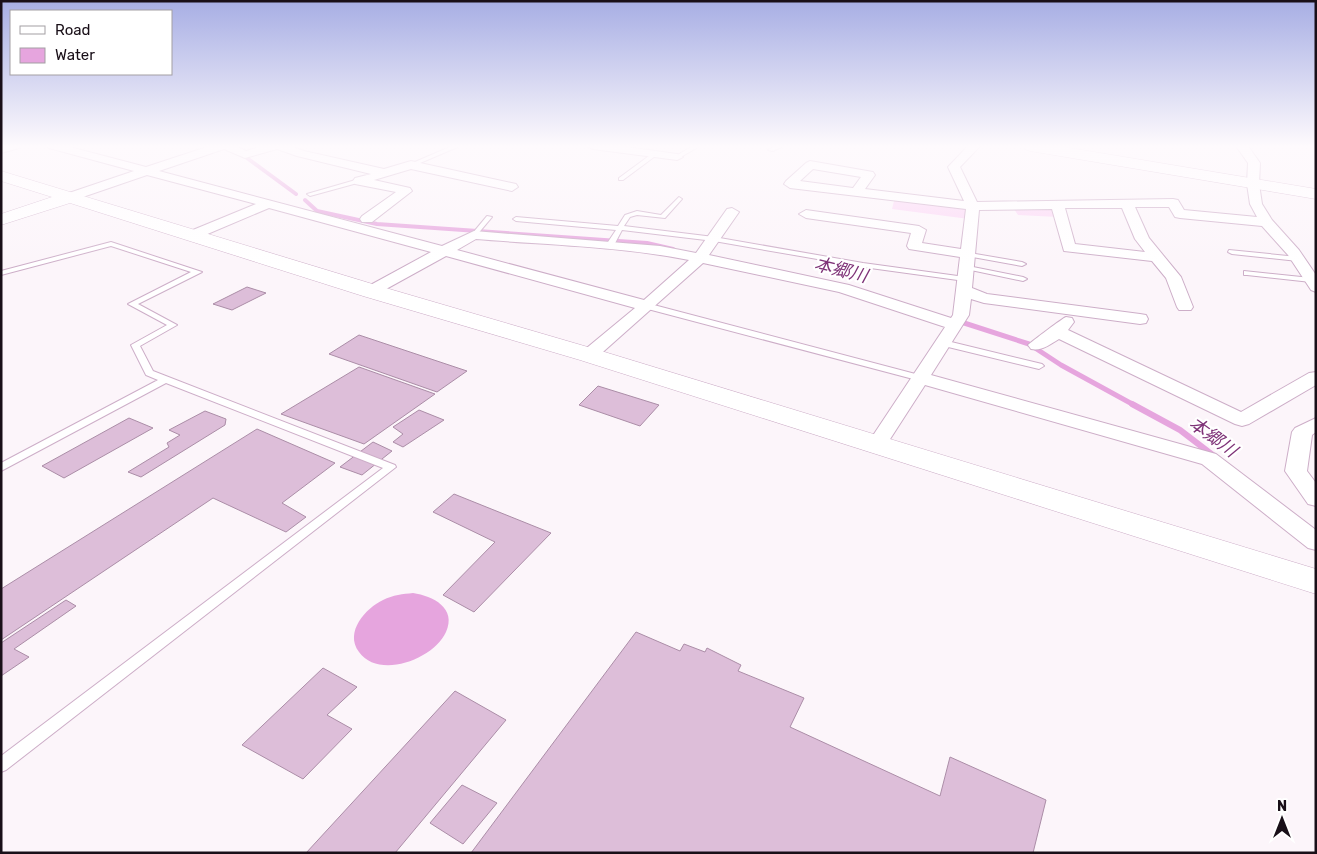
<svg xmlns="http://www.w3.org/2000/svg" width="1317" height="854" font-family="Rubik,'Noto Sans JP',sans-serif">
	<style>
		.green { fill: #fbd7f5 }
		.water { fill: #e6a5de }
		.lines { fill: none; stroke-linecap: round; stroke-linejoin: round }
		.stream-far2 { stroke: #e6a5de; stroke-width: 4 }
		.stream-far1 { stroke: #e6a5de; stroke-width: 5 }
		.stream { stroke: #e6a5de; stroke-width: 6 }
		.building { fill: #ddbed9; stroke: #ab8da7 }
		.lane-casing { stroke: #cdaec8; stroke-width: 2 }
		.street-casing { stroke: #cdaec8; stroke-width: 2 }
		.secondary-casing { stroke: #cdaec8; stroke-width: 1 }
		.lane { fill: #fff; fill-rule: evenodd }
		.street { fill: #fff; fill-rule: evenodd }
		.secondary { fill: #fff; fill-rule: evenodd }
		.labels { text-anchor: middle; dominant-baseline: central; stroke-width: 4.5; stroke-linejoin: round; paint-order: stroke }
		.water-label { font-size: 18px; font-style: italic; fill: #7f3378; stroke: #fff }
	</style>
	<rect width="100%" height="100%" fill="#fcf5fa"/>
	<path class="green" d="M895,197l74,9v13l-77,-10z
		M1012,206h42l4,11 -40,-2z"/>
	<path class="water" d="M413,593c20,3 44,15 33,39 -12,27 -67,48 -87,20 -15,-20 7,-44 24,-52 10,-5 20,-6 30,-7z"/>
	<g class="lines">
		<path class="stream-far2" d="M247,158l49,36
			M305,200l12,11 60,13 270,19 26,6"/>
		<path class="stream-far1" d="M958,321l71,23 32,21 73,40"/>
		<path class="stream" d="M1132,404l48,26 34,26"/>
	</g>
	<path class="building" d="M247,287l19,6 -34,17 -19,-6z
		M359,335l108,36 -30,21 -108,-38z
		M359,367l76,27 -71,50 -83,-30z
		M598,386l61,19 -19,21 -61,-21z
		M419,410l25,10 -41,27 -10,-5 10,-8 -10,-7z
		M205,411l21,8 -1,6 -84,52 -13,-5 41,-25 -2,-4 13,-8 -11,-5z
		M129,418l24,10 -89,50 -22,-12z
		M257,429l78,34 -53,40 24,14 -20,15 -73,-34 -212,142v-51z
		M373,442l19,9 -30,24 -22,-8z
		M454,494l97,39 -77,79 -31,-17 52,-53 -62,-30z
		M66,600l10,6 -62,43 15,8 -28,19v-33z
		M636,632l44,19 4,-7 21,8 2,-4 34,17 -3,6 66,27 -14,29 150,69 10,-39 96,43 -13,53h-562z
		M323,668l34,19 -30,28 25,14 -49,50 -61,-34z
		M455,691l51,29 -111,133h-89z
		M462,785l35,18 -34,41 -33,-21z"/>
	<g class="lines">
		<defs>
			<path id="lane" d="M452,146h8l-47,20 -5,-1z
				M693,146h7l-21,12 -5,-1z
				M775,146h8l-10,5 -5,-1z
				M653,153l5,1 -35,26h-4v-2z
				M359,179l3,2 -1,1 -51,14 -3,-2z
				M679,197l3,2 -17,19 -28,-3 -7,2 -6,9 90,11 149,26 102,14 4,2 -4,2 -102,-14 -149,-26 -92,-11 -9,17h-3l-4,-2 10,-15 -100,-9 -3,-2 3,-2 102,9 7,-11 12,-4 24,4z
				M487,216l5,1 -16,19h-4v-2z
				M111,242l91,30 -64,32 39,21 -37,21 13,25 242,94 1,2 -390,303 -5,2v-16l382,-288 -217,-85 -165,88v-8l157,-83 -12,-5 -15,-30 36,-20 -39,-21 63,-32 -80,-26 -110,29v-4z
				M1229,250l69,7 4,2 -4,2 -66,-7 -4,-2z
				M964,252l58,10 4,2 -4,2 -55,-10h-3z
				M963,265l60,12 4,2 -4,2 -57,-12h-3z
				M1244,271l67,7 4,2 -4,2 -64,-7h-3z
				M644,304h6l273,72 2,2 -5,3 -3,-1 -273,-72z
				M943,340l99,24 2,2 -5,3 -99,-24 -1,-2z"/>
			<path id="street" d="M1,146h20l-2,2 -18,5z
				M47,146h19l80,21 64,-21h26l10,5 16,-5h28l14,5 80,18 27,-8 105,23 2,3 -6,4 -101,-22 -37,11 36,8 2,3 -40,31h-10l-2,-3 2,-3 34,-24 -41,-8 -2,-3 2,-3 16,-4 -74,-18 -20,-7 -32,9 -21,-9 -65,22 283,75 32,-15 186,15 36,7 31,-44 5,-1 7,4 -30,43 140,30 102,33 2,-3 7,-58 -51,-8 -2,-3 4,-13 -105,-15 -7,-4 7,-4 113,16 7,4 -4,13 39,6 5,-40 -176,-21 -6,-4 2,-3 20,-18 4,-2 63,11 2,3 -10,14 99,12 -16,-34 20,-21h12l-20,21 17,35 196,-3 5,1 6,10 73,7 -7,-13 -3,-20 1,-21 -12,-17h12l12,17 -1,21 3,20 10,16 27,30 17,25v17l-5,-2 -23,-35 -26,-29 -82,-8 -5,-1 -6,-10h-34l14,31 32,39 12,30 -2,3h-12l-2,-3 -11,-29 -14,-17 -88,-10 -12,-42 -73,1 -7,78 15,6 153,20 6,1 2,4 -2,4 -6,1 -156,-21 -13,-4 -2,16 -38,60 285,79 100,76v20l-8,-2 -106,-84 -277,-79 -42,65 -7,2 -7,-2 -3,-4 79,-119 -106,-35 -136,-29 -108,96 -6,1 -6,-1 -3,-4 3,-4 52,-43 -189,-52 -69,38h-12l-2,-3 2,-3 66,-36 -162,-44 -71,30h-10l-2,-3 2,-3 68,-28 -109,-29 -73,25h-8l-2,-3 2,-3 68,-23 -85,-23zM813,169l48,8 -8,11 -53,-7zM1065,208h57l13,31 10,13 -70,-8zM476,239c71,6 143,7 213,21l-45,40 -187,-50z
				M587,146h32l58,8 6,3 -6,3 -84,-11z
				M1066,317l6,1 2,4 -6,8 173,82 68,-39 7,-1v13l-67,39 -7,2 -7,-2 -176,-85c-10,6 -17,12 -28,10l-3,-4c3,-3 35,-27 38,-28z
				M1316,418v14l-4,3 -5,36 9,12v23l-8,-2 -23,-33 7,-39 3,-4z"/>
			<path id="secondary" d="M1022,146h36l258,43v10l-286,-48 -5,-2z
				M1,171l378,115 219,64 718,219v25l-736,-234 -217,-64 -293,-93 -69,22v-11l51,-17 -51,-16z"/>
		</defs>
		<use href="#lane" class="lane-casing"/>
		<use href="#street" class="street-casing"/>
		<use href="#secondary" class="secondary-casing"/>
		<use href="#lane" class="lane"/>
		<use href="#street" class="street"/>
		<use href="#secondary" class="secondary"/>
	</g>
	<linearGradient id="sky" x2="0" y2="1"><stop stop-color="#a7aee4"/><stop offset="0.55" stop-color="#fefafd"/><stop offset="1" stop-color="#fefafd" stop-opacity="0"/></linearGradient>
	<rect width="1317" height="266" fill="url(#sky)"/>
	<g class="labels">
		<g class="water-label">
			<text transform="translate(841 270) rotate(14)">本郷川</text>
			<text transform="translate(1213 437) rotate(36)">本郷川</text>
		</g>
	</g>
	<rect width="1317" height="854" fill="none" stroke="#190f18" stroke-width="5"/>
	<rect x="10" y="10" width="162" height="65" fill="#ffffff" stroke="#a39fa3"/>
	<rect x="20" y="26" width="25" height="8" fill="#ffffff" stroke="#a39fa3"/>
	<text x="55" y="35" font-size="15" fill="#190f18">Road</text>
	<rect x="20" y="48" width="25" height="15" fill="#e6a5de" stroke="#a39fa3"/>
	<text x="55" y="60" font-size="15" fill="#190f18">Water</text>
	<g transform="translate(1282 819)" stroke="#ffffff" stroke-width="4" paint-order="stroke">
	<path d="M0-4L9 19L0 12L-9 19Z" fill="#190f18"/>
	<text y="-8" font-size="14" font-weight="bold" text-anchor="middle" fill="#190f18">N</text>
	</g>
</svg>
